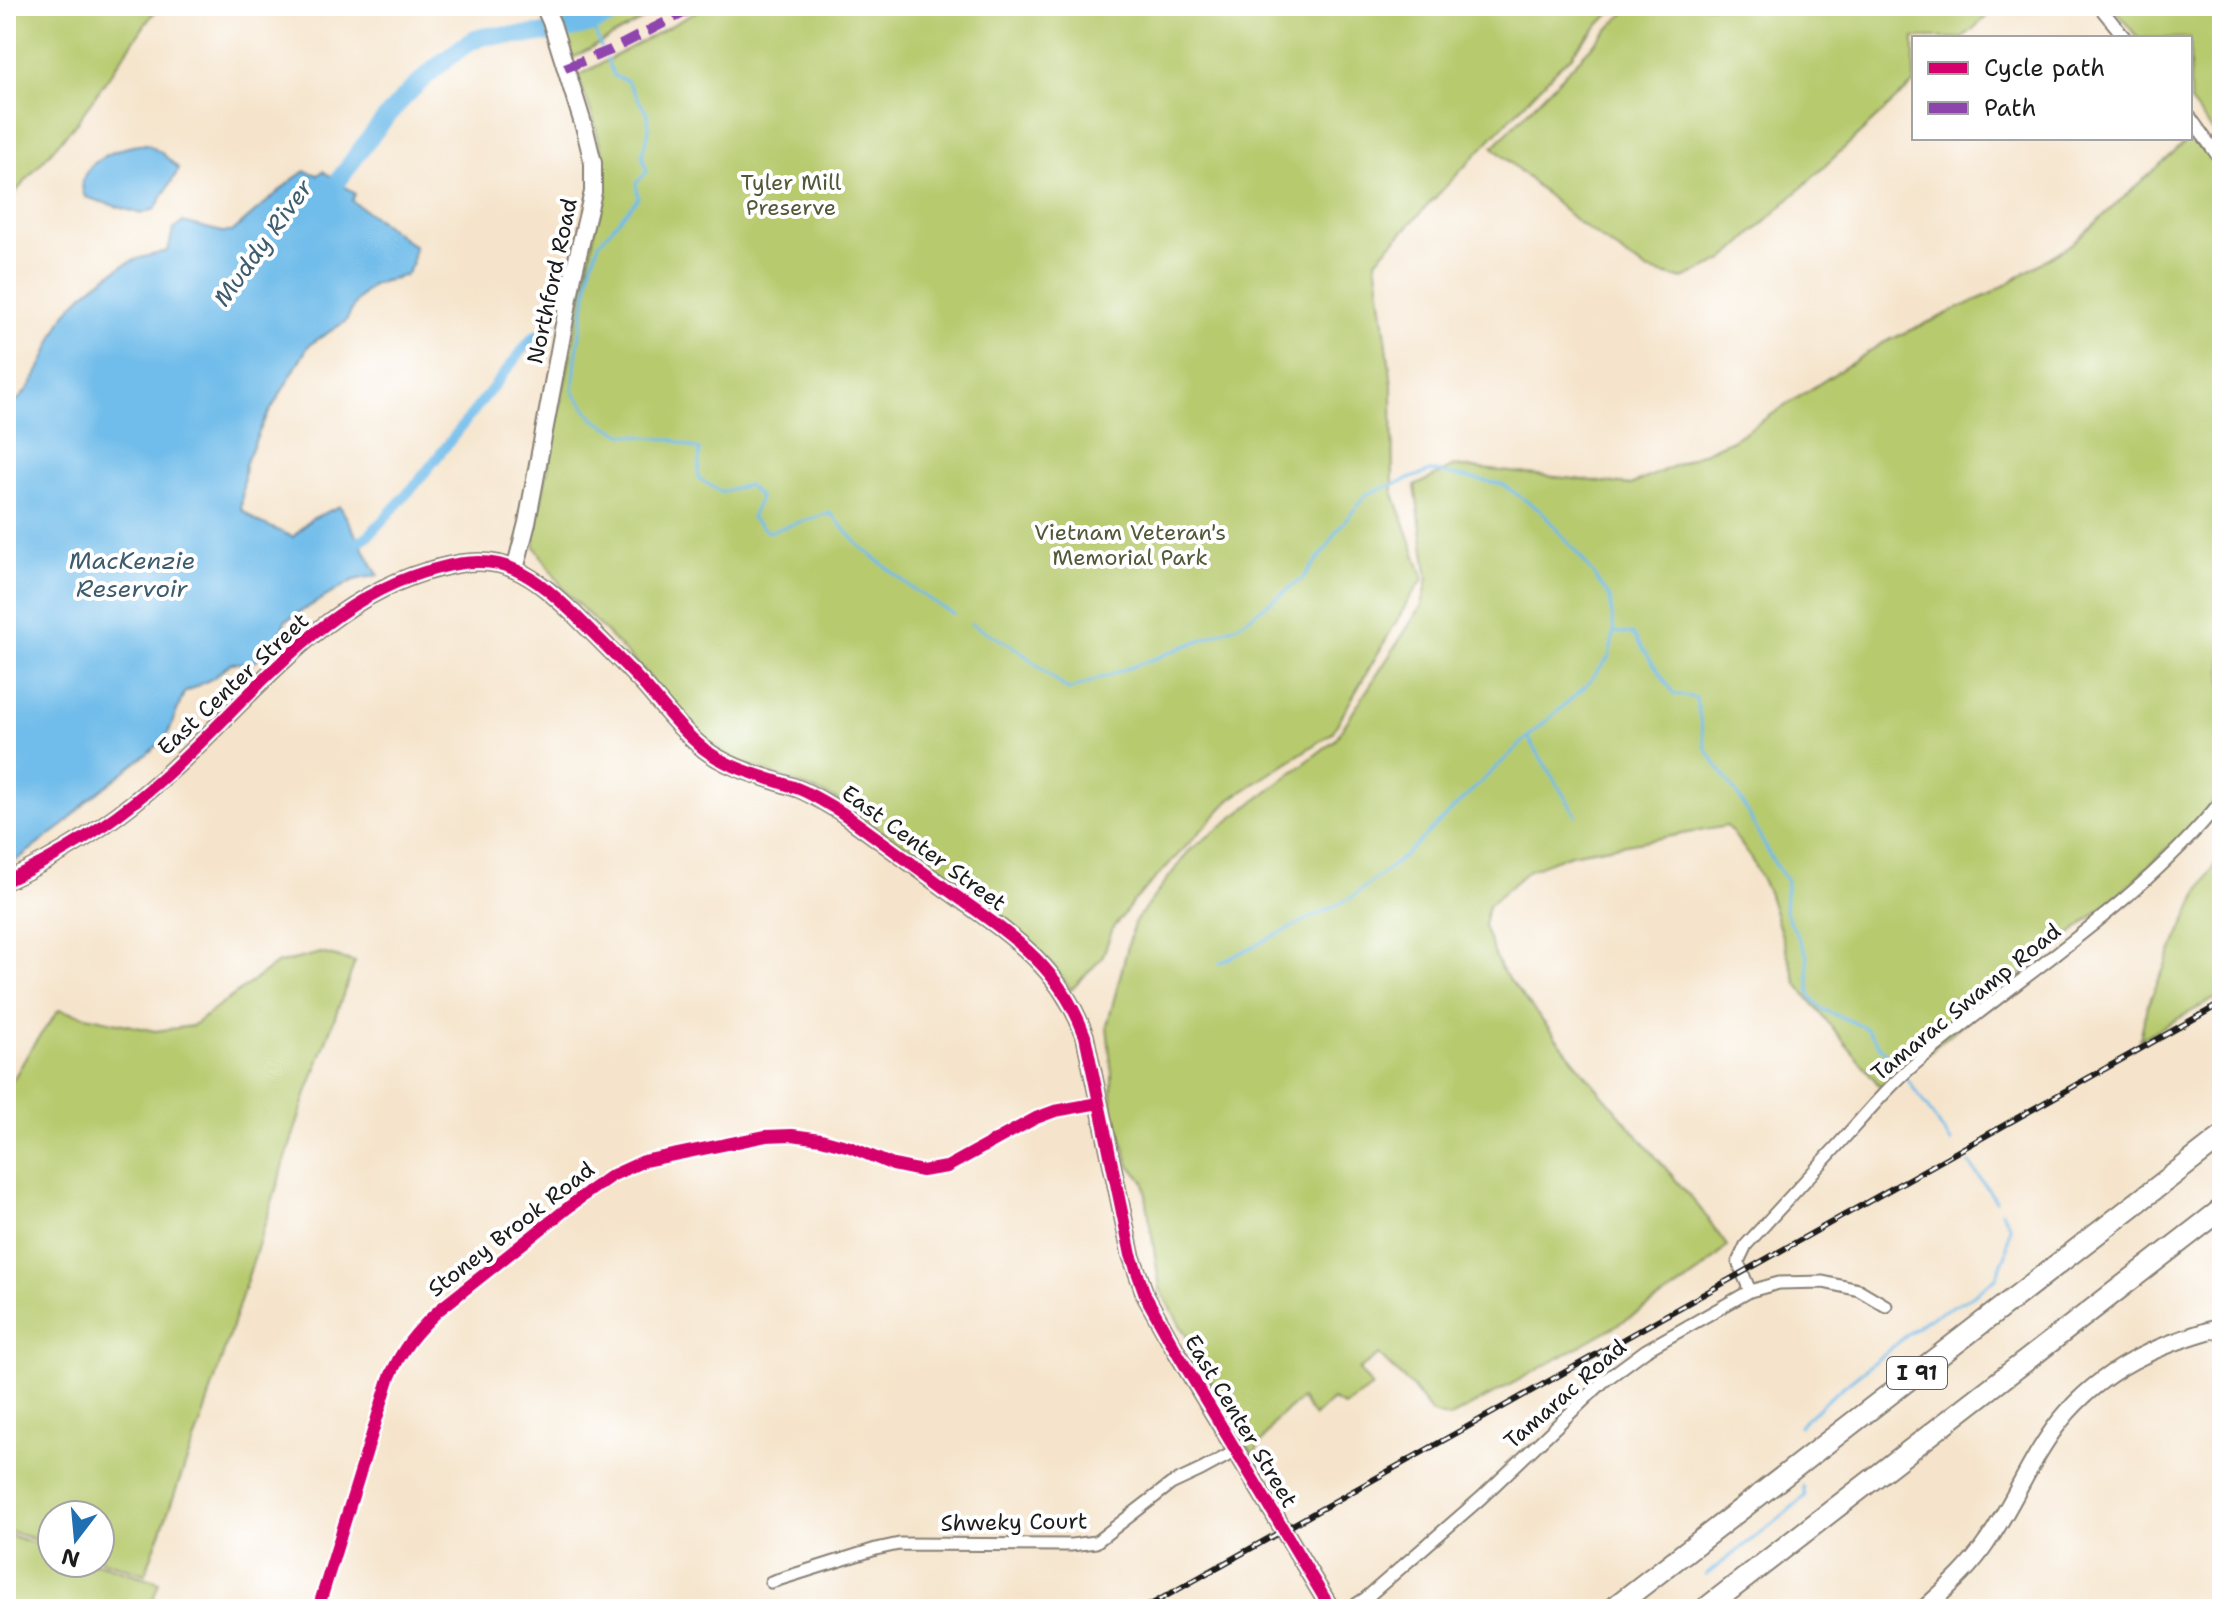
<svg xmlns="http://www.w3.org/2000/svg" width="2228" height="1615" font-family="'Shantell Sans',sans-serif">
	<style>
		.green { fill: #b7ca6e; stroke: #6a7345; stroke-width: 2 }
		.water { fill: #70bcea; stroke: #466c83; stroke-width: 2 }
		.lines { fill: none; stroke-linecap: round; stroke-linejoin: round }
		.stream { stroke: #70bcea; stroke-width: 3 }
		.canal { stroke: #70bcea; stroke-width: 10 }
		.river { stroke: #70bcea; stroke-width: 18 }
		.street-casing { stroke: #888074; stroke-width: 15 }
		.secondary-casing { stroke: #888074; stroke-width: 20 }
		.highway-casing { stroke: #888074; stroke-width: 24 }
		.street { stroke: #fff; stroke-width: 11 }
		.secondary { stroke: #fff; stroke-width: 16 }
		.highway { stroke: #fff; stroke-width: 20 }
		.rail-casing { stroke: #1c1c1c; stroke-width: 6 }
		.rail { stroke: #fff; stroke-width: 3; stroke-dasharray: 9; stroke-linecap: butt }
		.quiet { stroke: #8e44ad; stroke-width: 10; stroke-dasharray: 20 10; stroke-linecap: butt }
		.cycleway-casing { stroke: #fff; stroke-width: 17 }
		.cycleway { stroke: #d6006c; stroke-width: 12 }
		.labels { text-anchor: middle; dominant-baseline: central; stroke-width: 8; stroke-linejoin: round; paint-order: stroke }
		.shield { fill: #fff; stroke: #606060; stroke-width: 2 }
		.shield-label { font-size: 20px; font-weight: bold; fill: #1c1c1c }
		.park-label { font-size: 22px; fill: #525939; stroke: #fff }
		.street-label { font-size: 22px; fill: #1c1c1c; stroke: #fff }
		.water-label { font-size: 24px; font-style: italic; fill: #3e5c6e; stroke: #fff }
	</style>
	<rect width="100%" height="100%" fill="#fff"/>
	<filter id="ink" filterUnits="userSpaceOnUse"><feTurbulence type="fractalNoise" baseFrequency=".0125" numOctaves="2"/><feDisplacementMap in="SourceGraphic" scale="16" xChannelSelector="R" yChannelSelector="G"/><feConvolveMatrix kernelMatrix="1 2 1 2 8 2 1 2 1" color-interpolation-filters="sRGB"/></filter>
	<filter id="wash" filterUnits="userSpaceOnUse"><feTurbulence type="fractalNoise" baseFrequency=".006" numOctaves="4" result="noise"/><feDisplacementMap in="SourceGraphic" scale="32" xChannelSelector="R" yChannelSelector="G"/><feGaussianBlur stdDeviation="1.8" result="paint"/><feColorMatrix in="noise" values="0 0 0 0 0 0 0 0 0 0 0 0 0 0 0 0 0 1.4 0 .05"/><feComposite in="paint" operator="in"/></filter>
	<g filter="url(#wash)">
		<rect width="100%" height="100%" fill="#f5e4cb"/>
		<path class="green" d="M6,6h155l-9,9 -75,107 -71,81z
			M551,6h117l-97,53z
			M707,6h910l-44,46 1,2 -14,12 -184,194 16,125 1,106 31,88 -13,17 -79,137 -101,66 -97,102 -21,27 -11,30 -31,32 -18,-25 -36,-34 -183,-133 -105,-41 -22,-15 -18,-16 -45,-55 -79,-80 -30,-44 -1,-10 69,-348 -1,-34 -8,-34 -16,-45z
			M1631,6h367l-35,32h-49v45l-190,177 -41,19 -37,-9 -70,-49 -83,-74z
			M2112,6h110v137l-32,-41v-64h-52z
			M2192,134l30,38v615l-13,20 -77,76 -249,207 -86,-106 -29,-92 -19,-37 -22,-29 -156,28 -42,16 -41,36 -4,20 16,42 90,112 110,128 27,38c-30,34 -72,56 -110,79 -56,32 -112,63 -168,93l-17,-5 -20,-26 -33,-32 -20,15 13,17 -28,19 -12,-6 -18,17 -13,-18 -24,20 -24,36 -93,-166 -16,-107 -15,-18 -17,-57v-33l-5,-48 27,-103 55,-72 146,-111 87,-135 6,-26 -13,-93 39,-20 177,19 101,-45 149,-96 111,-51 81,-50 117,-105z
			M2222,852v143l-82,44 7,-33 51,-113z
			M321,953l34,9 -49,134 -104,324 -57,154 -45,-14v-45h-48v30l-46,-15v-438l27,-47 26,-35 96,21 37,-5 84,-62z
			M6,1534l46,15v14h45l62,19 -9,27h-144z"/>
		<path class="water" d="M147,144l16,10 16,15 -24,40 -14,5 -56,-17c-15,-33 37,-52 62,-53z
			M305,171l13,4 5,-4 32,23 -3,7 62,45 -2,19 -6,10 -34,10 -15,15 -11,21 -37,24 -46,78 -18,41 -4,45 15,12 37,16 18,-18 29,-13 38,69 -24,5 -69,41 -8,23 -24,19h-22l-18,15 -29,15 -18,46 -79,62 -22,23 -59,44v-459c34,-21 40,-62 59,-94 11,-18 48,-45 67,-54 11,-5 25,-7 36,-10l5,-21 10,-8 39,10h10l60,-52z"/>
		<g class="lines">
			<path class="stream" d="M592,24l9,23
				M607,59l7,17 13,5 21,34 1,16 -7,24 5,17 -11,11 2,15 -39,45 -8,23 -15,92 -3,34 22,28 27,14 51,6 27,10 -2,28 23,14 27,-7 12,13 -9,20 17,14 62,-19 30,33 53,43 40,25
				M971,624l45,24 52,42 91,-33 81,-33 62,-45 27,-34 7,-13 31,-38 64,-23 71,13 39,27 41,48 28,39 4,34 19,2 41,60 22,4 10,51 36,53 28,54 17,25 -2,30 22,44 3,40 12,14 42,18 34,41
				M1528,737l48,78
				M1220,963l131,-65 51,-40 126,-121 57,-50 24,-30 5,-24
				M1908,1080l43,62
				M1970,1164l26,37
				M1799,1426l29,-27 98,-79 46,-24 24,-18 10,-24 4,-28 -9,-15
				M1706,1575l76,-59 23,-20 -2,-10"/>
			<path class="canal" d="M360,541l9,-6 47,-51 116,-146 20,-12"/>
			<path class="river" d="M324,201c39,-55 69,-101 124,-143 9,-6 19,-17 30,-20 13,-4 24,-2 37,-3 34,0 83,-7 110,-29"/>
		</g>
	</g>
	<g filter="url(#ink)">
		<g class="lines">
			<defs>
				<path id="street" d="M2099,6l26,32
					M2190,117l32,45
					M1750,1291l-12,-29 8,-17c30,-33 61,-66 91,-99 27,-30 53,-62 85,-88 101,-84 216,-154 300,-258
					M771,1582l105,-33 23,-5 172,1 25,-3 75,-58 30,-14 35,-19
					M318,1609l71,-230c13,-31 26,-46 50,-69l145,-115 27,-19 33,-15 122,-25 26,-1 29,4 29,8 43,18 29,6 25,-4 89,-49 19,-7 44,-8
					M1349,1609l17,-11 115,-100 123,-117 42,-31 104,-59 29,-8 44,-1 36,8 27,16"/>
				<path id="secondary" d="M515,569l12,-46 46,-247 20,-84v-29l-8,-33 -33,-106 -8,-18
					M6,881c51,-24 100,-54 143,-91 93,-77 166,-192 290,-222 25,-7 53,-10 77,2 22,10 40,27 58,44 24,24 49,48 72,73 19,22 36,44 58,62 27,21 63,28 95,40 15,6 28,15 42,23 35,25 70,51 104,76 61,44 113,74 140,148l46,219 15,42 29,52 156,260
					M1924,1609c23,-21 46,-41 63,-67 27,-39 44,-84 73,-121 42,-53 99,-77 162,-94"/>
				<path id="highway" d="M1612,1609l610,-472
					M1705,1609l517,-400"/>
			</defs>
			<use href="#street" class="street-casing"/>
			<use href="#secondary" class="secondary-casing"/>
			<use href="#highway" class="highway-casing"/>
			<use href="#street" class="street"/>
			<use href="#secondary" class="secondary"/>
			<use href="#highway" class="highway"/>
			<defs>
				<path id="rail" d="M1143,1609l1079,-606"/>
			</defs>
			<use href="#rail" class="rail-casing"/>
			<use href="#rail" class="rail"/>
			<path class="quiet" d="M565,68l46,-18 86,-44"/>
			<defs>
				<path id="cycleway" d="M6,881c51,-24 100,-54 143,-91 93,-77 166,-192 290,-222 25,-7 53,-10 77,2 22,10 40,27 58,44 24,24 49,48 72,73 19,22 36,44 58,62 27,21 63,28 95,40 15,6 28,15 42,23 35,25 70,51 104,76 61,44 113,74 140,148l46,219 15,42 29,52 156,260
					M318,1609l71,-230c13,-31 26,-46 50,-69l145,-115 27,-19 33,-15 122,-25 26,-1 29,4 29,8 43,18 29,6 25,-4 89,-49 19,-7 44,-8"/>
			</defs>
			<use href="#cycleway" class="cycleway-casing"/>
			<use href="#cycleway" class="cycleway"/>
		</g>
	</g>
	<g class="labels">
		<rect class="shield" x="1887" y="1357" width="60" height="32" rx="6"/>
		<g class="shield-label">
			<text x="1917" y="1373">I 91</text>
		</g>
		<g class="park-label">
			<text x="791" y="182">Tyler Mill<tspan x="791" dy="25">Preserve</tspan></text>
			<text x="1130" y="532">Vietnam Veteran's<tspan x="1130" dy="25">Memorial Park</tspan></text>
		</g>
		<g class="street-label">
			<text transform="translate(552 281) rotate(-78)">Northford Road</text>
			<text transform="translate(233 684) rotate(-43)">East Center Street</text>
			<text transform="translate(924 848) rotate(36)">East Center Street</text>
			<text transform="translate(1966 1002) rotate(-39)">Tamarac Swamp Road</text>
			<text transform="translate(511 1229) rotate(-38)">Stoney Brook Road</text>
			<text transform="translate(1565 1394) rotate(-41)">Tamarac Road</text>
			<text transform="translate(1241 1421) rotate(59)">East Center Street</text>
			<text transform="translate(1014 1522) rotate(-1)">Shweky Court</text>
		</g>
		<g class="water-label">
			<text transform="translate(263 243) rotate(-54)">Muddy River</text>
			<text x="132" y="561">MacKenzie<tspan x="132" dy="28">Reservoir</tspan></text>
		</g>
	</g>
	<rect width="2228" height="1615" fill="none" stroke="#fff" stroke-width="32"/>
	<rect x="1912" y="36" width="280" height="104" fill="#ffffff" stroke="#a4a4a4" stroke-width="2"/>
	<rect x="1928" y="62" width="40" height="12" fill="#d6006c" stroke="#a4a4a4" stroke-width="2"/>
	<text x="1984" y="76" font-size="24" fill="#1c1c1c">Cycle path</text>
	<rect x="1928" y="102" width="40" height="12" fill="#8e44ad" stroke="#a4a4a4" stroke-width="2"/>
	<text x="1984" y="116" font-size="24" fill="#1c1c1c">Path</text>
	<g transform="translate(76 1539) rotate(196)"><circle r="38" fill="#ffffff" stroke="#a4a4a4" stroke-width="2"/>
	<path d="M0-6L14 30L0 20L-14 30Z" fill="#1f6fb2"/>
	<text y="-12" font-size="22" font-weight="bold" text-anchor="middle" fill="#1c1c1c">N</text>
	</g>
</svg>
